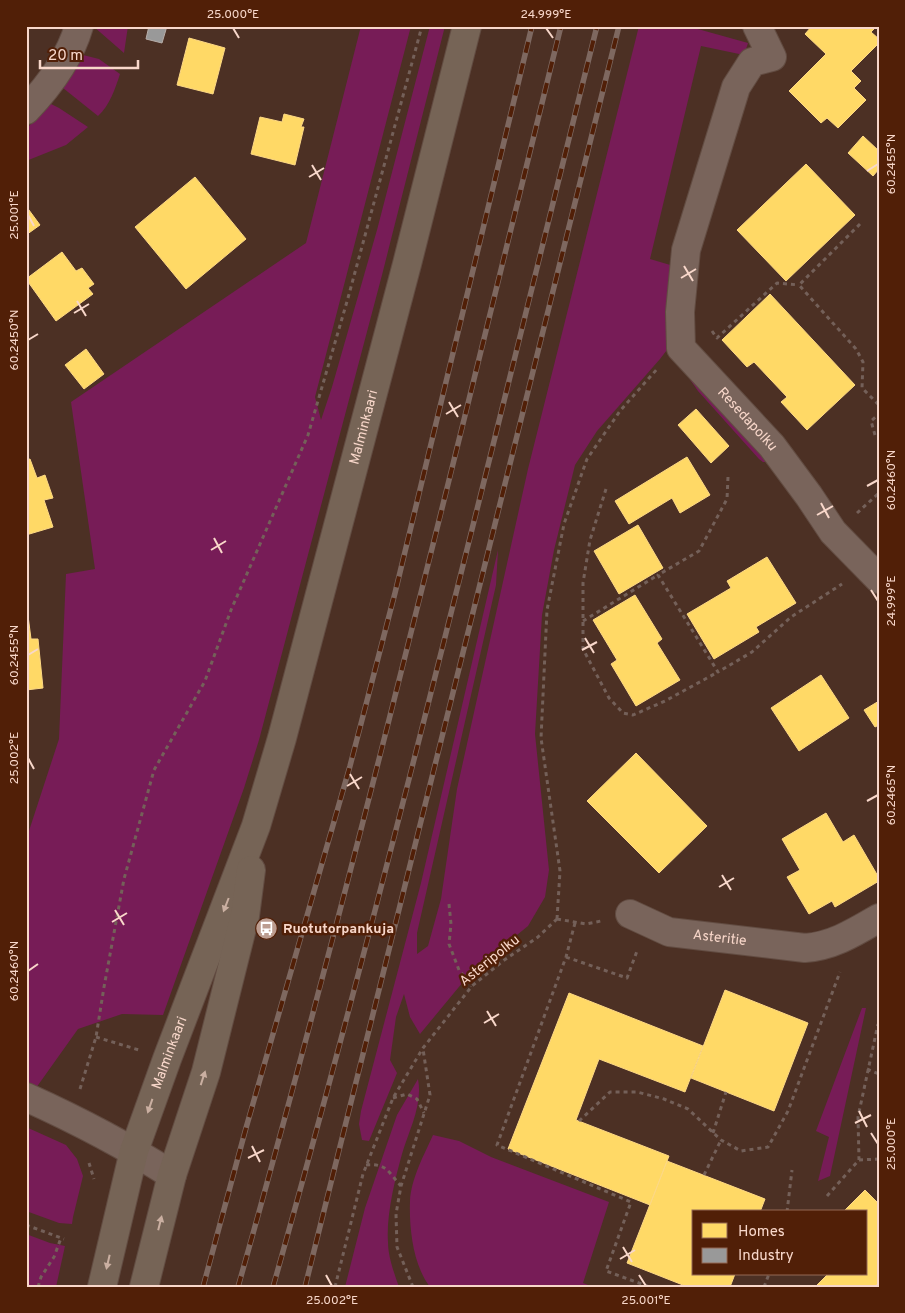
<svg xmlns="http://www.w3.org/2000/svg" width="905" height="1313" font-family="Overpass,sans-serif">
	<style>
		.green { fill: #771c57 }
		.homes { fill: #ffd966; stroke: #fdd884 }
		.industry { fill: #999; stroke: #b6aca8 }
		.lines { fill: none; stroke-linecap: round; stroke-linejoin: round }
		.minor-casing { stroke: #624c42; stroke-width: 30 }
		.major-casing { stroke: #624c42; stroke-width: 30 }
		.path { stroke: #746059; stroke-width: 3; stroke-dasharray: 4 4; stroke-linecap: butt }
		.minor { stroke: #79645b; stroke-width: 28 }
		.major { stroke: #766456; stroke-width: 28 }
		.rail-casing { stroke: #7e6860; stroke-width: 5.5 }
		.rail { stroke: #511f07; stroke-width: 4; stroke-dasharray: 11; stroke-linecap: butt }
		.oneway { fill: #caafa1 }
		.ticks { fill: none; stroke: #f8d7ca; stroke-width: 2 }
		.labels { text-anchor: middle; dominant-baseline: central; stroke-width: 5; stroke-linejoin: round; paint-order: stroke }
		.street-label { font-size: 14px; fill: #f8d7ca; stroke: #511f07 }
		.poi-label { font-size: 14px; font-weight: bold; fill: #f8d7ca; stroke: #511f07; text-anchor: start }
		.neatline { fill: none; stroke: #f8d7ca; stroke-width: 2 }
		.ticks-label { font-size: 12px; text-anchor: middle; fill: #f8d7ca }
	</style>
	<rect width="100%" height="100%" fill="#4c3024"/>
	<path class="green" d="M93,26h35l-4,27z
		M361,26h50l-96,371 6,23 11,-33 45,-157 53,-204h15l-63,249 -123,465 -15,48 -81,227 -41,-1 -44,15 -42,59 -10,-4v-244l33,-101 7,-165 29,-5 -24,-167 235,-159z
		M639,26h48l61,17 -4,12 -43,-9 -51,213 27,8 -4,75 -13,17 -63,72 -22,34 -21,85 -12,65 -7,119 14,136 -4,27 -17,29 -32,26 -33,30 -43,52 -10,-17 -6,-23 -8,23 -6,43 7,13 -28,68 -7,-1 -3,-16 2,-13 60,-228 77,-333 -2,35 -79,348v21l11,-8 13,-47 16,-110 71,-320z
		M83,55l16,4 21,15c-5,15 -10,31 -22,42l-35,-28z
		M51,104l8,4 29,19 -22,18 -40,16v-32z
		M690,373l72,74 5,15h-4l-4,-3 -61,-68 -9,-13z
		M862,1008h4l-36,168 -12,5 11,-44 -13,-6z
		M418,1079c5,26 -9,51 -16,75 -7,25 -16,62 -14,88 0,14 6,31 11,45h-54l20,-79 32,-93z
		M26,1127l40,18 11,14 6,17 -10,41 -1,7 -13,-1 -33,-12z
		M433,1135l26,6 32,16 118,45 -26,81 10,4h-163c-17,-22 -21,-59 -20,-86 1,-22 14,-46 23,-66z
		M26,1234l24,9 15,3 -9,41h-30z"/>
	<path class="homes" d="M812,26h65l-6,6 8,7v4l-28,28 10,10 -7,7 12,12 -28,28 -11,-10 -6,5 -32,-32 37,-37 -21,-20z
		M189,38l36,10 -12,46 -36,-9z
		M284,114l20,5 -3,8h3l-9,38 -44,-11 9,-37 22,5z
		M863,136l16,15v18l-6,7 -25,-23z
		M806,164l49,51 -69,66 -49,-51z
		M195,177l51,62 -60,50 -51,-62z
		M26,206l14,19 -14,10z
		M62,252l14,19 6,-3 12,16 -6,4 5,6 -37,27 -30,-42z
		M770,294l85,91 -48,45 -26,-28 6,-5 -33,-35 -7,5 -25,-27z
		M86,349l18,25 -20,15 -19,-24z
		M696,409l33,37 -18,17 -33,-38z
		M687,457l23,38 -30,18 -8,-15 -43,26 -14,-23z
		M30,459l7,19 8,-3 8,23 -9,2 9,27 -27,8v-75z
		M638,525l25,43 -44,26 -25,-43z
		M767,557l29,46 -40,24 3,5 -45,27 -27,-45 44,-26 -4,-7z
		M635,595l27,44 -5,4 23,37 -44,26 -25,-42 6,-4 -24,-40z
		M26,600l5,39h7l5,49 -17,2z
		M821,675l28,43 -50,33 -28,-43z
		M879,701v24l-4,2 -11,-17z
		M636,753l71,73 -48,47 -72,-72z
		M826,813l17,29 11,-7 25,43v3l-44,26 -3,-6 -23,13 -22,-37 13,-7 -18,-31z
		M725,990l83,33 -34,88 -83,-33z
		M569,993l134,53 -18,46 -86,-33 -23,61 93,36 -19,49 -142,-56z
		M667,1161l98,38 -5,13h-66v62h41l-5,13h-42l-61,-24z
		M865,1190l14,14v78l-5,5h-59l13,-13h38v-62h-23z"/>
	<path class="industry" d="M149,26h18l-5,17 -16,-4z"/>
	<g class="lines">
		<defs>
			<g id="minor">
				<path id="s1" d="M757,26l15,31 -20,5 -16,25 -50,163 -6,62 1,36 91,98 37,50 24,36 46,47"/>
				<path d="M26,110c23,-24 44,-52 53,-84"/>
				<path id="s2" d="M630,914l39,18 136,16c28,-2 50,-16 74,-30"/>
				<path d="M26,1097c51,23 99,48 146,78"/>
			</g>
			<g id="major">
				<path id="s3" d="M102,1287l32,-136 33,-92 89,-233 26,-88 125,-474 60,-238"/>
				<path d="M144,1287l28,-112 34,-103 39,-156 6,-46"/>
			</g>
		</defs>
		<use href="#minor" class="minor-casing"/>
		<use href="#major" class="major-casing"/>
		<path class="path" d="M860,224l-61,61 57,64 7,13 -1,26 17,17
			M712,331l5,7 60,-55 22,2
			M875,435l-4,-14 8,-7
			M728,477l-1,22 -28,52 -41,24 60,97 34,-20 39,-35 51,-33
			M606,489l-16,51 -7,43v66l26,49 14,15 10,2 32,-14 53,-29
			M857,513l22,-20
			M583,621l75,-46
			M449,904l2,20 -2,20 10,26 13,16
			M557,919l3,-48 -19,-133 6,-128 17,-86 23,-65 33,-48 38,-43
			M557,919l29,5 15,-3
			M575,923l-9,34 -69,188 134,57 -25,69 44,16
			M566,957l61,21 10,-27
			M96,1037l43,13
			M867,1069l12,5
			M80,1089l16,-52 8,-50 20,-108 30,-109 51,-89 26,-71 77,-175 40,-137 74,-272
			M393,1098l14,-4 10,5 7,14
			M579,1121l31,-29h27l27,7 24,10 33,31 20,11 27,-4 20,-36 52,-139
			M713,1133l13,-41
			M859,1160l20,-1
			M89,1163l5,16
			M366,1165c21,-2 22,7 35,21
			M704,1175l17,-35
			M827,1196l32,-36 -1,-43 20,-93
			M787,1212l5,-42
			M26,1225l38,14
			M38,1287l3,-10 13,-20 7,-19
			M335,1287l28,-113 30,-76 30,-50 49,-62 31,-25 35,-24 19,-18
			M413,1287l-16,-40 -1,-33 5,-28 29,-91 -7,-46
			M764,1287l5,-13"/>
		<use href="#minor" class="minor"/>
		<use href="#major" class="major"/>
		<defs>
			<path id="rail" d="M203,1287l43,-159 104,-362 45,-173 137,-567
				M238,1287c118,-418 219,-840 323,-1261
				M273,1287c118,-418 219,-840 324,-1261
				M305,1287l314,-1261"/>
		</defs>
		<use href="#rail" class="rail-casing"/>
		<use href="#rail" class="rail"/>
	</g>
	<defs><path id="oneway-solid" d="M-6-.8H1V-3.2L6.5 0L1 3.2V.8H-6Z" transform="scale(1.25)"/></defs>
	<g class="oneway">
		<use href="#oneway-solid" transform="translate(226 905) rotate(111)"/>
		<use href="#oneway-solid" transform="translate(203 1078) rotate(-72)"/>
		<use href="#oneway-solid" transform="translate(150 1106) rotate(109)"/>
		<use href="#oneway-solid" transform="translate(160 1223) rotate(-76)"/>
		<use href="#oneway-solid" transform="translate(108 1262) rotate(103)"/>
	</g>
	<path class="ticks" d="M233,28l6,10M546,28l7,10M312,165l9,15M867,171l11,-7M309,177l15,-9M28,215l6,11M684,266l9,15M681,278l15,-9M77,301l9,15M74,313l15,-9M28,340l10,-6M449,402l9,15M446,414l15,-9M867,486l11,-6M821,503l8,15M817,515l16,-9M214,538l8,15M211,550l15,-9M871,590l7,11M585,638l9,15M582,650l15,-8M28,655l10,-6M28,758l6,11M350,774l9,15M347,786l15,-9M867,801l11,-6M722,875l9,15M719,887l15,-9M115,910l9,15M112,922l15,-9M28,971l10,-7M487,1011l9,15M484,1023l15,-9M859,1111l8,16M855,1123l16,-8M871,1133l7,11M252,1146l8,16M248,1158l16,-8M623,1247l9,15M620,1259l15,-9M326,1275l6,11M639,1275l7,11"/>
	<defs>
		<symbol id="bus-disc" viewBox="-11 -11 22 22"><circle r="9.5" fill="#bc9d90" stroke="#511f07"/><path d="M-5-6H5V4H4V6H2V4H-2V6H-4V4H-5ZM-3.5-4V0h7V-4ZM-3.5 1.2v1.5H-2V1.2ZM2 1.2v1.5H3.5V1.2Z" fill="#fff"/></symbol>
	</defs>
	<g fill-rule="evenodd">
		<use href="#bus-disc" x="254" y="916" width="25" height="25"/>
	</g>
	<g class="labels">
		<g class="street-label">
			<text stroke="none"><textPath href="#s1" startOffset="451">Resedapolku</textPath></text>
			<text stroke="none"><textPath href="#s3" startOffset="900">Malminkaari</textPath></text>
			<text stroke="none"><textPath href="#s2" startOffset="94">Asteritie</textPath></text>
			<text transform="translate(490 961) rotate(-39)">Asteripolku</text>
			<text stroke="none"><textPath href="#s3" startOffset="244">Malminkaari</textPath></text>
		</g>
		<g class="poi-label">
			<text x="283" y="929">Ruotutorpankuja</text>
		</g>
	</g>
	<rect width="905" height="1313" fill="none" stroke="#511f07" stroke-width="55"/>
	<rect x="692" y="1210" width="175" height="65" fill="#511f07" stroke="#946955"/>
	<rect x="702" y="1223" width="25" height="15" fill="#ffd966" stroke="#946955"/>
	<text x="738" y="1236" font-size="15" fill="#f8d7ca">Homes</text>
	<rect x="702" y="1248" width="25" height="15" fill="#999999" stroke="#946955"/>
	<text x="738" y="1260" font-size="15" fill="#f8d7ca">Industry</text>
	<path d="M40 60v8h98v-8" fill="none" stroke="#f8d7ca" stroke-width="2.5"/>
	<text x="48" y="60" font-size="15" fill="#f8d7ca" stroke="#511f07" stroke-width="4" paint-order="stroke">20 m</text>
	<rect x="28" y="28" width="850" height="1258" class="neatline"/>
	<g class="ticks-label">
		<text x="233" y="18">25.000°E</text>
		<text x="546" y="18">24.999°E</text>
		<text transform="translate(891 164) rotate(-90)" y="4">60.2455°N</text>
		<text transform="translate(14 215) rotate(-90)" y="4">25.001°E</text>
		<text transform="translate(14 340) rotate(-90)" y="4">60.2450°N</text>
		<text transform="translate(891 480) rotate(-90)" y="4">60.2460°N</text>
		<text transform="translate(891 601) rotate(-90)" y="4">24.999°E</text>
		<text transform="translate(14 655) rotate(-90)" y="4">60.2455°N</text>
		<text transform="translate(14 758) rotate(-90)" y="4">25.002°E</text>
		<text transform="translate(891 795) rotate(-90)" y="4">60.2465°N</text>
		<text transform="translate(14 971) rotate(-90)" y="4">60.2460°N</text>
		<text transform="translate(891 1144) rotate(-90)" y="4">25.000°E</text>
		<text x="332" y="1304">25.002°E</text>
		<text x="646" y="1304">25.001°E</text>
	</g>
</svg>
